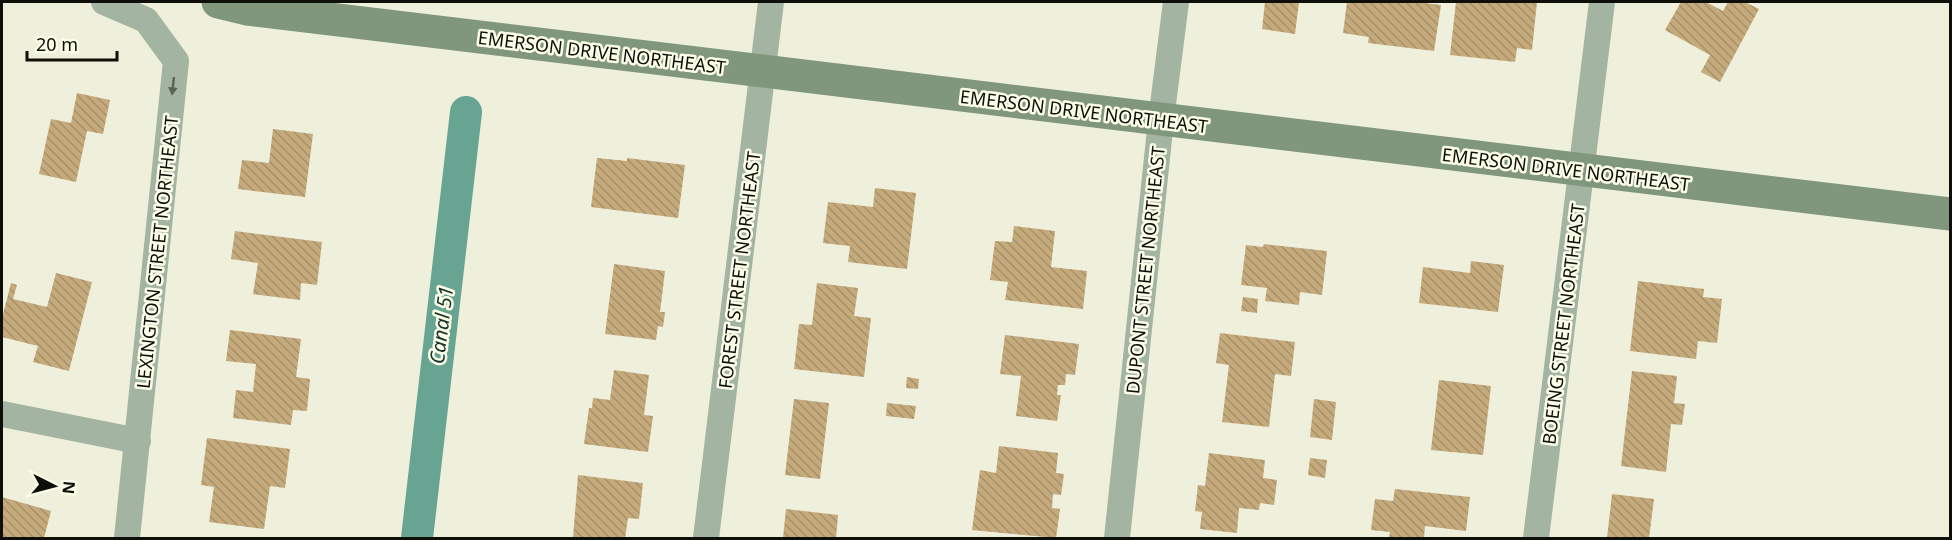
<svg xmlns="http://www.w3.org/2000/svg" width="1952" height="540" font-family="'Noto Sans',sans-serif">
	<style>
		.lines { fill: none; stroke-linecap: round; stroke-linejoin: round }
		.canal { stroke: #68a492; stroke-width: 32 }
		.building { fill: url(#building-back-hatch) }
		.street { stroke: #a4b4a2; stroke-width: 26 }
		.secondary { stroke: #80977d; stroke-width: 33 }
		.oneway { fill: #596255 }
		.labels { text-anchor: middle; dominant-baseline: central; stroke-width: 5; stroke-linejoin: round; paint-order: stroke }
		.street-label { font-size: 18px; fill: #0e0f08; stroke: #fbfde8 }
		.water-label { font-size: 20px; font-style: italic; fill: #14332a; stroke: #fbfde8 }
	</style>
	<defs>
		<pattern id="building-back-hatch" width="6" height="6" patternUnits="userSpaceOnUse" patternTransform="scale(1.5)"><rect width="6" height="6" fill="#c5aa7c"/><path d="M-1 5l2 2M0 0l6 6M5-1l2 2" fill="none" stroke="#a8916a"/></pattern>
	</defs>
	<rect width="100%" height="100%" fill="#eef0db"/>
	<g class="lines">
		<path class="canal" d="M417,538l49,-426"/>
	</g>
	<path class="building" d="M1265,2h34l-4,32 -33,-5z
		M1347,2h70l24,3 -7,46 -66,-8 1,-6 -26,-4z
		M1456,2h81l-5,48 -15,-2 -2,14 -65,-7z
		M1681,2h25l17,9 5,-9h17l14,7 -39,73 -19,-10 9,-17 -45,-25z
		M77,93l33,7 -7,34 -16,-3 -11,51 -37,-8 12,-55 20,4z
		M273,129l40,5 -8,63 -67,-8 4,-29 27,3z
		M597,158l30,3v-3l58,7 -7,53 -87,-11z
		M875,188l41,5 -9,76 -59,-7 2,-16 -27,-3 5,-41 45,5z
		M1014,226l41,5 -4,36 36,4 -4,38 -78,-9 3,-18 -18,-2 5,-39 17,1z
		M235,231l87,11 -5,43 -16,-2 -1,17 -47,-6 5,-31 -27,-4z
		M1264,244l63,7 -5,44 -22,-3 -1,13 -34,-4 2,-13 -26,-3 5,-40 17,2z
		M1471,261l33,4 -6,47 -79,-9 4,-36 47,6z
		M614,264l51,7 -5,41h5l-2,15 -5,-1 -2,14 -51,-6z
		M56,273l36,9 -23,89 -36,-9 5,-16 -36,-9v-19l9,-35 6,2 -4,14 34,8z
		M1638,281l66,8 -1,8 19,2 -5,44 -19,-2 -2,18 -66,-8z
		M817,283l41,5 -4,28 17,2 -7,59 -70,-8 5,-45 13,1z
		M1243,297l15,2 -1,14 -16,-2z
		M230,330l71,9 -5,38 14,2 -3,32 -14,-1 -2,15 -58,-7 3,-28 17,2 3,-28 -30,-3z
		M1220,333l75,9 -4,34 -16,-2 -6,53 -47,-5 7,-57 -13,-2z
		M1005,335l74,9 -4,31 -9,-1 -1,11h-7l-1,10h4l-4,26 -41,-5 5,-40 -21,-2z
		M614,370l35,5 -5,40 9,1 -5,36 -64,-8 5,-36h3l1,-10 17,2z
		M1632,371l45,5 -3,27 11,1 -3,21 -11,-1 -5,48 -45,-6z
		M907,377l12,2 -1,10 -12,-1z
		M1439,380l52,6 -8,69 -52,-5z
		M794,399l35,4 -9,76 -35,-4z
		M1314,399l22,3 -4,38 -22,-3z
		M887,403l29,3 -2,13 -28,-3z
		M207,438l83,11 -5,39 -15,-2 -6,43 -55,-7 5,-35 -13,-2z
		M999,446l59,7 -2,20 8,1 -3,21 -8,-1 -1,14 8,1 -4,29 -84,-8 8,-60 16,3z
		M1209,453l56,7 -2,18 14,2 -3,25 -14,-2 -1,7 -20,-2 -2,25 -37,-4 2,-17 -7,-1 3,-26 7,1z
		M1310,458l17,2 -2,18 -17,-3z
		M578,475l65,8 -4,36 -11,-1 -3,20h-52z
		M1395,489l75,8 -4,34 -41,-5 -1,12h-35l1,-6 -19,-2 4,-31 18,2z
		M1612,494l42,5 -5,39h-42z
		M2,497l49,14 -7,27h-42z
		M786,509l52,6 -2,23h-53z"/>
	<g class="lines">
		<path class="street" d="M104,2l42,18 30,41 -49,477
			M2,414l136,27
			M706,538l65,-536
			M1117,538l44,-418 15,-118
			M1536,538l66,-536"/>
		<path class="secondary" d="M218,2l29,7 1703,205"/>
	</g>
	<defs><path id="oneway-solid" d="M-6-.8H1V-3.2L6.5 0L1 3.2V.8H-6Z" transform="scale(1.5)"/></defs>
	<use class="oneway" href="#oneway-solid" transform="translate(173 86) rotate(96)"/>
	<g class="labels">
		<g class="street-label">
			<text transform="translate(602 52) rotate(7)">EMERSON DRIVE NORTHEAST</text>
			<text transform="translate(1084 111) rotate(7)">EMERSON DRIVE NORTHEAST</text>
			<text transform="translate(1566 169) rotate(7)">EMERSON DRIVE NORTHEAST</text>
			<text transform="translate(157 252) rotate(-84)">LEXINGTON STREET NORTHEAST</text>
			<text transform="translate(739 270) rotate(-83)">FOREST STREET NORTHEAST</text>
			<text transform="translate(1145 270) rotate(-84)">DUPONT STREET NORTHEAST</text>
			<text transform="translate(1563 324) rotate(-83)">BOEING STREET NORTHEAST</text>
		</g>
		<g class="water-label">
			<text transform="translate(441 325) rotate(-83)">Canal 51</text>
		</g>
	</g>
	<rect width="1952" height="540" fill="none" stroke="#0e0f08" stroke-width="6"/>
	<g transform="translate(54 486) rotate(96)" stroke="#fbfde8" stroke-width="4.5" paint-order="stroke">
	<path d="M0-4.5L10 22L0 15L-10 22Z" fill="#0e0f08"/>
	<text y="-9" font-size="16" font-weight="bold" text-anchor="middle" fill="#0e0f08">N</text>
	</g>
	<path d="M27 51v9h90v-9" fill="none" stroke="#0e0f08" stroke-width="3"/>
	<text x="36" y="51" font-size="18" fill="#0e0f08" stroke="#fbfde8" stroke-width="4.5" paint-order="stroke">20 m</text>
</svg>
